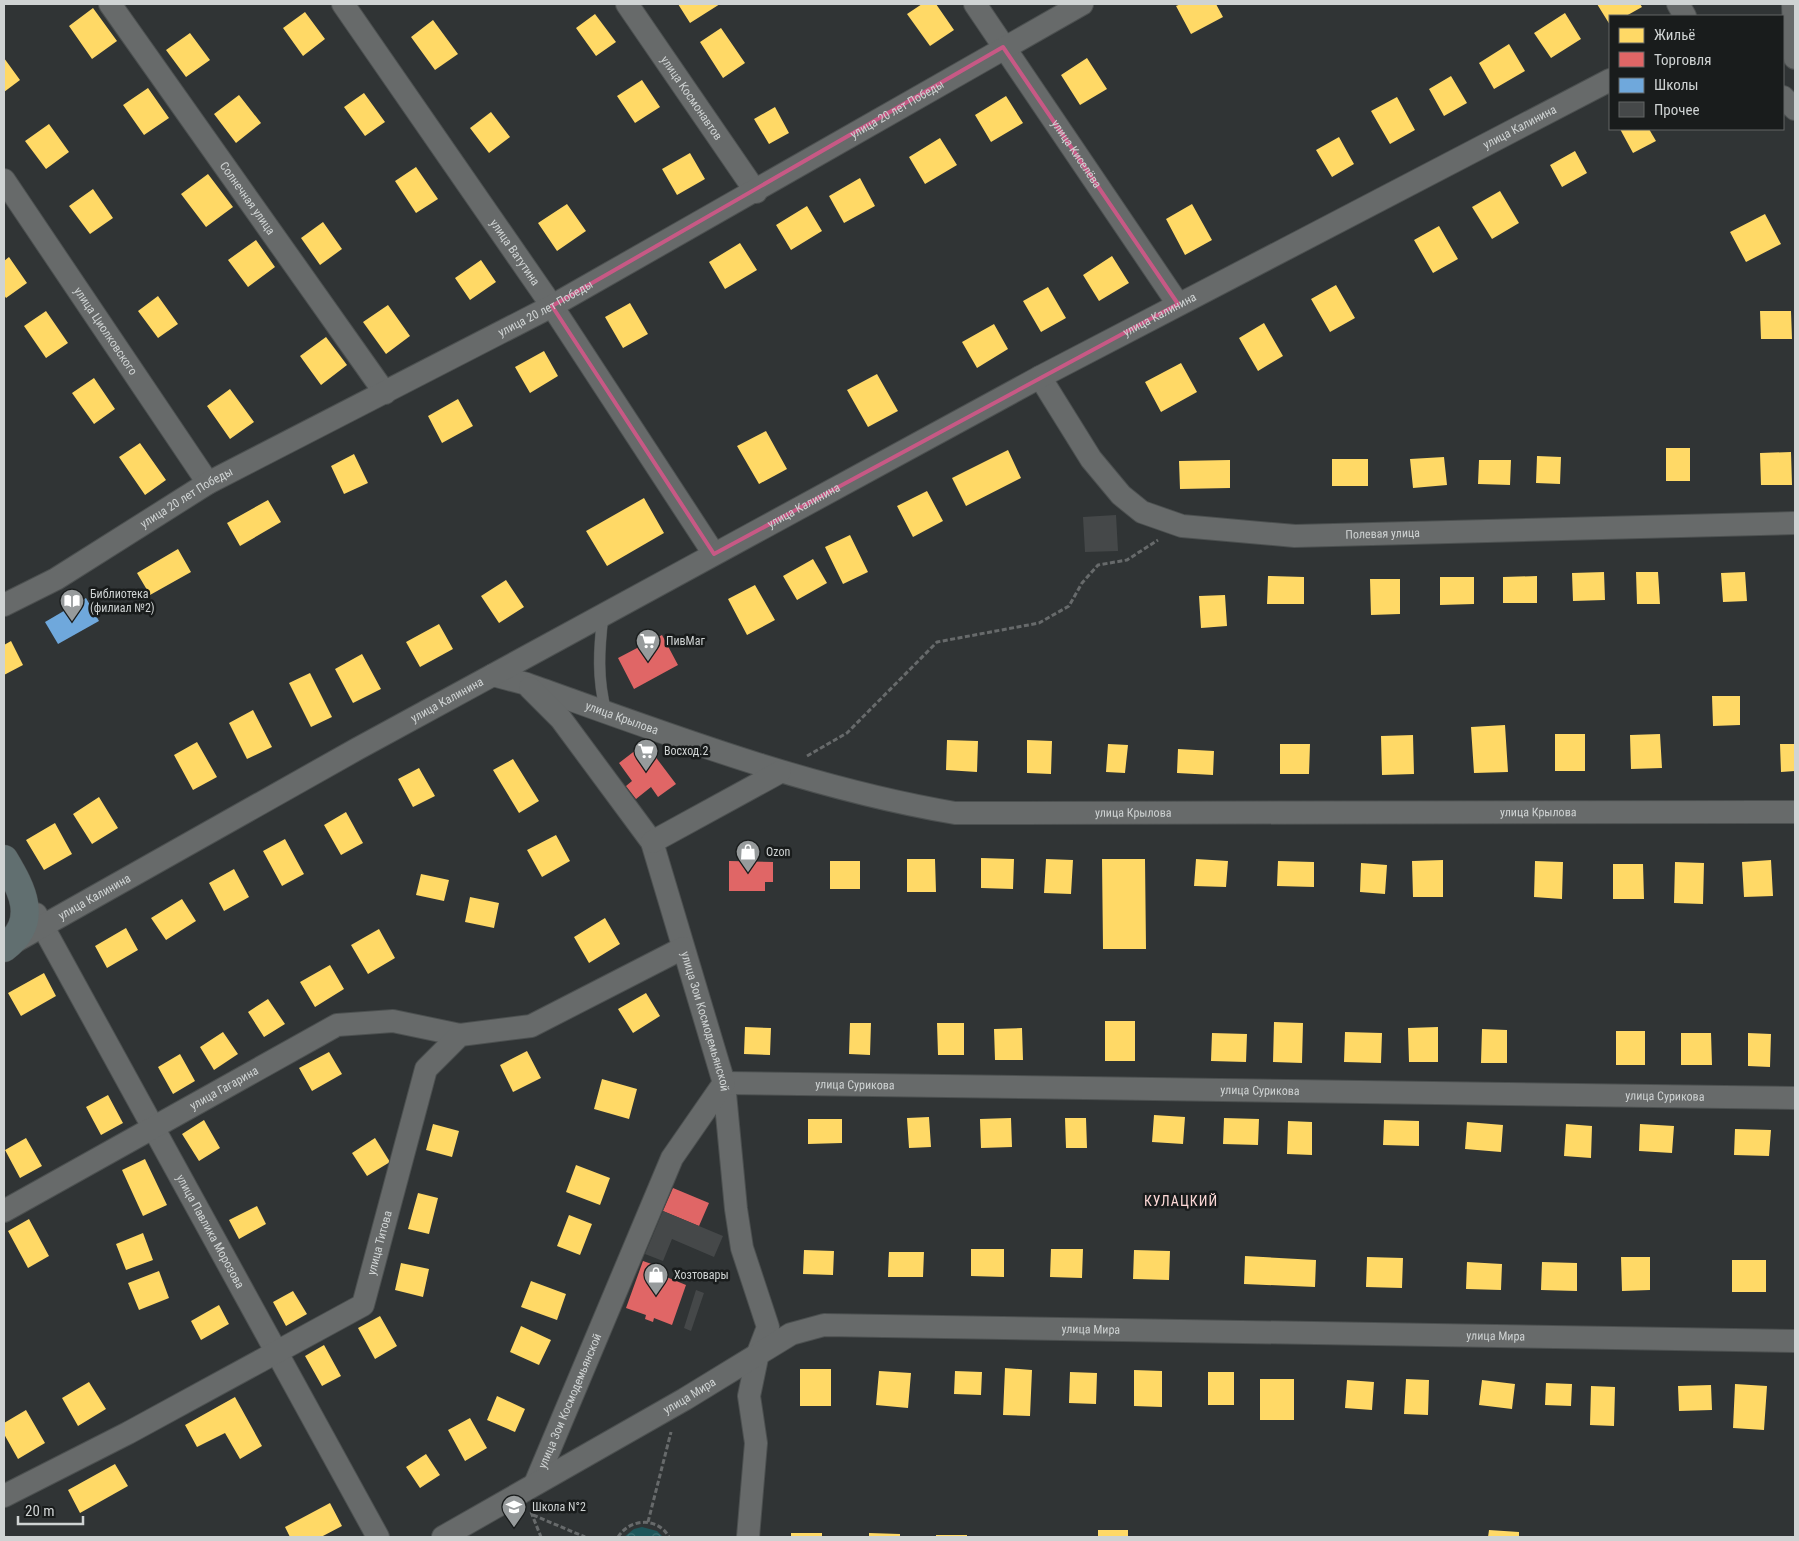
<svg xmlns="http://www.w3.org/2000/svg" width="1799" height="1541" font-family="'Roboto Condensed',sans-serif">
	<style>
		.park { fill: url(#park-crowns) }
		.homes { fill: #ffd966 }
		.shops { fill: #e06666 }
		.schools { fill: #6fa8dc }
		.building { fill: #454849 }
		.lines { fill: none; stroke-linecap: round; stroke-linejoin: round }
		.lane-casing { stroke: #4c5050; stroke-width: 12 }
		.street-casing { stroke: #4c5050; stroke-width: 24 }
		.primary-casing { stroke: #4c5050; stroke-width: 29 }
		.path { stroke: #676a6b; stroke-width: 3; stroke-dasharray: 5 2.5; stroke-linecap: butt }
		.lane { stroke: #676a6a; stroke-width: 11 }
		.street { stroke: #676a6a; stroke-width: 22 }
		.primary { stroke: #616f70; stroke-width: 28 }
		.marked { fill: none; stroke: #c75985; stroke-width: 4; stroke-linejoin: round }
		.labels { text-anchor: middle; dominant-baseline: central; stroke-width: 5; stroke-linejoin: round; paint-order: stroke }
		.street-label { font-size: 12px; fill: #cfd3d3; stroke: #191c1c }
		.poi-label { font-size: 12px; fill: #cfd3d3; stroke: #191c1c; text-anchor: start }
		.neighbourhood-label { font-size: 14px; letter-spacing: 1px; fill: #fdd9d7; stroke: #191c1c }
	</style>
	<defs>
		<pattern id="park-crowns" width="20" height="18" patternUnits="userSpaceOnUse" patternTransform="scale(1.25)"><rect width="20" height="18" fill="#1e565a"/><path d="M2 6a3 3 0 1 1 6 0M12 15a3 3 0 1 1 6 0" fill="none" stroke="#3e6d71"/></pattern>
	</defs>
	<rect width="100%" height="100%" fill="#303435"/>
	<path class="park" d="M642,1527l15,4 6,6h-39l10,-8z"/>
	<path class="homes" d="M678,4h42l-30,19z
		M922,4h14l18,26 -24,16 -23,-32z
		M1181,4h35l7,13 -32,17 -15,-28z
		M1597,4h43l2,3 -16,9h-16v9z
		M93,8l24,33 -25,18 -23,-33z
		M305,12l20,27 -22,17 -20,-28z
		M1565,13l16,26 -30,19 -17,-25z
		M595,14l21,28 -20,14 -20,-28z
		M433,20l25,34 -23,16 -24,-33z
		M721,28l24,35 -22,15 -23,-36z
		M190,33l20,27 -24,17 -20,-27z
		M1509,44l16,27 -31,18 -15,-26z
		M4,58l16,22 -16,12z
		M1087,58l20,31 -27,16 -19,-30z
		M1451,76l16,27 -23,13 -15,-27z
		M642,80l18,27 -25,16 -18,-27z
		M148,88l21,30 -25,17 -21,-30z
		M364,93l21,29 -20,14 -21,-29z
		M239,95l22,28 -25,20 -22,-29z
		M1006,96l17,27 -32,19 -16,-27z
		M1397,97l18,33 -25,14 -19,-33z
		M775,107l14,26 -20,11 -15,-25z
		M491,112l19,25 -21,16 -19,-25z
		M49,124l20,28 -23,17 -21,-28z
		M1620,129h29l7,12 -23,12z
		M1339,137l15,27 -22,13 -16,-27z
		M940,138l17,27 -32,19 -16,-27z
		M1575,151l12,22 -25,14 -12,-22z
		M690,153l15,26 -28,16 -15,-26z
		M416,167l22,32 -22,14 -21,-32z
		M208,174l25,33 -27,20 -25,-33z
		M860,178l15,28 -31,17 -15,-27z
		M93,189l20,29 -23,16 -21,-28z
		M1500,191l19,32 -27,16 -20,-32z
		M567,204l19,27 -29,20 -19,-28z
		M1192,204l20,36 -27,15 -19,-36z
		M807,206l15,25 -31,19 -15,-25z
		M1765,214l16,30 -35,18 -16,-30z
		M323,222l19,27 -22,16 -19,-27z
		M1439,226l19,33 -25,14 -19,-33z
		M256,240l19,27 -27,20 -20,-27z
		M740,243l17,27 -32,19 -16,-27z
		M1112,256l17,27 -30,18 -16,-26z
		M9,257l18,26 -21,15 -2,-3v-34z
		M481,260l15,22 -26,18 -15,-22z
		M1336,285l19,33 -25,14 -19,-33z
		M1048,287l18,31 -25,14 -18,-31z
		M158,296l20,28 -20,14 -20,-27z
		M630,303l18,31 -25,14 -18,-31z
		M388,305l22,31 -24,18 -23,-32z
		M46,311l22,32 -22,15 -22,-32z
		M1760,311h31l1,28h-31z
		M1264,323l19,33 -25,15 -19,-33z
		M994,324l14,25 -31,19 -15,-26z
		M326,337l21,28 -26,20 -21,-29z
		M544,351l14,25 -28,17 -15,-26z
		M1181,363l16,29 -36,20 -16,-30z
		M877,374l21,37 -30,16 -21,-37z
		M94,378l21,31 -21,15 -22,-31z
		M230,389l24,33 -24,17 -23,-33z
		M458,399l15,27 -31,17 -14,-27z
		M766,431l21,38 -28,15 -22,-38z
		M140,443l26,37 -21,15 -26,-38z
		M1666,448h24v33h-24z
		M1008,450l13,28 -55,28 -14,-28z
		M1791,452l1,33h-31l-1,-32z
		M354,454l14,29 -24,11 -13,-28z
		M1537,456l24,1 -1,27 -24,-1z
		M1444,457l3,28 -34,3 -3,-29z
		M1332,459h36v27h-36z
		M1230,460v28l-50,1 -1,-28z
		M1479,460h32l-1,25 -32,-1z
		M927,491l16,30 -30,16 -16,-31z
		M644,498l20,35 -57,33 -21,-35z
		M268,500l13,22 -41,24 -13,-23z
		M850,535l18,37 -25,12 -18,-37z
		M178,549l13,23 -41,23 -13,-22z
		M813,559l14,24 -30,17 -14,-24z
		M1604,572l1,28 -32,1 -1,-28z
		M1636,572h22l2,32h-23z
		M1745,572l2,29 -24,1 -2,-29z
		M1268,576l36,1v27h-37z
		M1537,576v27h-34v-26z
		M1440,577h34v27l-34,1z
		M1370,579h30v35l-29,1z
		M506,580l18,27 -25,16 -18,-27z
		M755,585l20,35 -28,15 -19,-36z
		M1225,595l2,31 -26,2 -2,-32z
		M439,624l14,25 -33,18 -14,-25z
		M11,641l12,24 -19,10v-30z
		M362,654l19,35 -28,14 -18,-34z
		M310,673l22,44 -21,10 -22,-44z
		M1712,696h28v29l-27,1z
		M253,710l19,37 -25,12 -18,-36z
		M1505,725l3,47 -34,1 -3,-46z
		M1555,734h30v37h-30z
		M1660,734l2,34 -31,1 -1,-34z
		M1413,735l1,39 -32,1 -1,-39z
		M947,740l31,1 -1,31 -31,-2z
		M1027,740l25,1 -1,33 -24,-1z
		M197,742l20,35 -24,13 -19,-35z
		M1108,744l20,1 -3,28 -19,-1z
		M1280,744h30l-1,30h-29z
		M1780,744h15v27l-14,1z
		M1178,749l36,2 -1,24 -36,-2z
		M513,759l26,42 -20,12 -26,-43z
		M419,768l16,28 -22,11 -15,-28z
		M99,797l19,31 -26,16 -19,-30z
		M346,812l17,31 -22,12 -17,-30z
		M55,823l17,31 -28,16 -18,-30z
		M556,835l14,26 -28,16 -15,-27z
		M285,839l19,35 -22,12 -19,-35z
		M981,858l33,1 -1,30 -32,-1z
		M907,859h28l1,33h-29z
		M1046,859l27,1 -2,34 -27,-1z
		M1102,859h43l1,90h-43z
		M1196,859l32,2 -2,26 -32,-1z
		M1443,860v37h-30l-1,-36z
		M1771,860l2,36 -29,1 -2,-35z
		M830,861h30v28h-30z
		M1278,861l36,1v25l-37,-1z
		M1535,861l28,1 -1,37 -28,-2z
		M1675,862l29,1 -1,41 -29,-1z
		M1361,863l26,2 -2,29 -25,-2z
		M1613,864h30l1,35h-31z
		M234,869l15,28 -25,14 -15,-28z
		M421,874l28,6 -5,21 -28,-6z
		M470,897l29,6 -5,25 -29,-6z
		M182,899l14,22 -30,19 -15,-22z
		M605,918l15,26 -31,19 -15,-26z
		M126,928l12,22 -31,18 -12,-22z
		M379,929l16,29 -27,16 -17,-29z
		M330,965l14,24 -29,18 -15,-25z
		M44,973l12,23 -35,20 -13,-23z
		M646,993l14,23 -27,17 -15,-24z
		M268,999l17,25 -21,13 -16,-25z
		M1105,1021h30v40h-30z
		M1274,1022l29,1 -1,40 -29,-1z
		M850,1023h21l-1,32 -21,-1z
		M937,1023h27v32h-26z
		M745,1027l26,1 -1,27 -26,-1z
		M1438,1027v35h-29l-1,-34z
		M1022,1028l1,32h-28l-1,-31z
		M1482,1029l25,1v33h-26z
		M1616,1031h29v34h-29z
		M223,1032l15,22 -24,16 -14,-23z
		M1345,1032l37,1 -1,30 -37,-1z
		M1212,1033l35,1 -1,28 -35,-1z
		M1681,1033h30l1,32h-31z
		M1748,1033l23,1 -1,33 -22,-1z
		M527,1051l14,27 -28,14 -13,-27z
		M329,1052l13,22 -30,17 -13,-23z
		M180,1054l15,27 -22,13 -15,-27z
		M602,1079l35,10 -8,30 -35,-10z
		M108,1095l15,28 -22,12 -15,-28z
		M1154,1115l31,2 -2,27 -31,-2z
		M929,1117l2,30 -22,1 -2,-30z
		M1011,1118l1,29 -31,1 -1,-29z
		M1065,1118h21l1,30h-21z
		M1224,1118l35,1 -1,26 -35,-1z
		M808,1119h34v24l-34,1z
		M204,1120l16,28 -21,13 -17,-27z
		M1384,1120l35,1v25l-36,-1z
		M1288,1121l24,1v33l-25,-1z
		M1467,1122l36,3 -2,27 -36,-3z
		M433,1124l26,7 -7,26 -26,-7z
		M1566,1124l26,2 -1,32 -27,-2z
		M1640,1124l34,2 -2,27 -33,-2z
		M1735,1129l36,1 -2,26 -35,-1z
		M26,1138l16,28 -22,12 -15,-28z
		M375,1138l15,24 -23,14 -15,-23z
		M145,1159l22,46 -24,11 -21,-46z
		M576,1165l34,13 -10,27 -34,-13z
		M418,1193l20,5 -9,36 -21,-5z
		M257,1206l9,18 -27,15 -10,-19z
		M569,1215l23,9 -12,31 -23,-9z
		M29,1219l20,37 -21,12 -20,-37z
		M143,1233l10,27 -27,10 -10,-26z
		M971,1249h33v28l-33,-1z
		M1051,1249h32l-1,29 -32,-1z
		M804,1250l30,1 -1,24 -30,-1z
		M1134,1250l36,1 -1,29 -36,-1z
		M889,1252h35l-1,25h-35z
		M1245,1256l71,4 -1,27 -71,-3z
		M1367,1257l36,1 -1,30 -36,-1z
		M1621,1257h29v33l-28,1z
		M1732,1260h34v32h-34z
		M1467,1262l35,2 -1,26 -35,-1z
		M1542,1262l35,1v28l-36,-1z
		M401,1263l28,6 -6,28 -28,-7z
		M159,1271l10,27 -30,12 -11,-27z
		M531,1281l35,13 -9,26 -36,-13z
		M293,1291l14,23 -21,12 -13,-24z
		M219,1305l10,19 -28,16 -10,-19z
		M380,1316l17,30 -22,13 -17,-31z
		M521,1326l30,14 -12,25 -29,-13z
		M324,1345l17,31 -19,10 -17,-30z
		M1005,1368l27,2 -2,46 -27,-1z
		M800,1369h31v37h-31z
		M1134,1370l28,1v36l-28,-1z
		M879,1371l32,2 -3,35 -32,-3z
		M955,1371l27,1 -1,23 -27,-1z
		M1070,1372l27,1 -1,31 -27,-1z
		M1208,1372h26v33h-26z
		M1260,1379h34v41h-34z
		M1406,1379l23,1 -1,35 -24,-1z
		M1347,1380l27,2 -2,28 -27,-2z
		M1482,1380l33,4 -3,25 -33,-4z
		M89,1382l17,27 -28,17 -16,-28z
		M1546,1383l26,1 -1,22 -26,-1z
		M1735,1384l32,2 -3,44 -31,-2z
		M1711,1385l1,25 -33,1 -1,-25z
		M1591,1386l24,1 -1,39 -24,-1z
		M497,1396l28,13 -10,23 -28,-12z
		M235,1397l27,49 -22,13 -15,-26 -28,14 -12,-22z
		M26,1410l19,33 -27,16 -14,-25v-11z
		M470,1418l17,30 -22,13 -17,-31z
		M426,1454l14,21 -20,13 -14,-21z
		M115,1464l13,22 -48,27 -12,-23z
		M330,1503l12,23 -21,11h-31l-5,-10z
		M1098,1530h30v7h-30z
		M1489,1530l30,2v5h-31z
		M791,1533h31v4h-31z
		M869,1533l31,1v3h-31z
		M936,1535h31v2h-31z"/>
	<path class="shops" d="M662,635l16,30 -44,24 -16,-31z
		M645,743l31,41 -18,13 -7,-10 -15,12 -10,-13 6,-5 -13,-18z
		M729,861l44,1v20h-8v9h-36z
		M673,1188l36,15 -10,23 -36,-15z
		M643,1261l23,8 -2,7 22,9 -14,40 -18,-7 -1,4 -8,-3 1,-4 -20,-7z"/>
	<path class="schools" d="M86,598l13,23 -41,23 -13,-22z"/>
	<path class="building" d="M1116,515l2,36 -33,1 -2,-35z
		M663,1211l60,25 -9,21 -42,-18 -9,22 -18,-7z
		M696,1290l8,3 -13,38 -7,-3z"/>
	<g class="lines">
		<defs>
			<path id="lane" d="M603,615c-4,34 -6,63 3,97"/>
			<g id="street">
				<path id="s1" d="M110,4l275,389"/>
				<path id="s2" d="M343,4l209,302 162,248"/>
				<path id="s3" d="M627,4l129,188"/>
				<path id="s4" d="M975,4l203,300"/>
				<path d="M1678,4l7,12"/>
				<path d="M1793,4l2,54"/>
				<path d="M1783,97l12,12"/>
				<path id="s5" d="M4,180l204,303"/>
				<path id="s6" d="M1040,377l51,82 30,36 21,17 40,14 113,10 500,-13"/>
				<path id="s7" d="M4,605l52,-26 152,-96 344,-177 530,-302"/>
				<path id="s8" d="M493,675l34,9c140,50 281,104 428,129l840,-1"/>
				<path id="s9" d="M530,688l31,31 91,123 72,241 12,126 6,39 26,79 -10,26 -9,43 7,47 -8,94"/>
				<path d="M652,842l128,-70"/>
				<path id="s10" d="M36,914l342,623"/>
				<path id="s11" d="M9,945l348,-196 683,-372 570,-297"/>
				<path id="s12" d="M724,1083l1071,15"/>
				<path id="s13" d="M4,1211l333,-186 56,-4 67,14"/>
				<path id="s14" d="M535,1484l137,-326 52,-75"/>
				<path id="s15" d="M4,1496l124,-63 235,-128 63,-236 34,-34 71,-9 152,-78"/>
				<path id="s16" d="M443,1537l242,-138 106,-65 33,-9 971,16"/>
			</g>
			<path id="primary" d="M4,859c18,30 36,62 0,89"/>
		</defs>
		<use href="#lane" class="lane-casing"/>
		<use href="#street" class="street-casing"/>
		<use href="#primary" class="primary-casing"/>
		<path class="path" d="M807,756l40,-23 90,-91 102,-19 30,-17 13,-23 16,-18 29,-5 31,-20
			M531,1512l10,25
			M533,1515l52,22
			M648,1522l23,-90
			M618,1537c12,-19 40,-20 51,0"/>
		<use href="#lane" class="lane"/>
		<use href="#street" class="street"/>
		<use href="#primary" class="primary"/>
	</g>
	<path class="marked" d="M1003,47l175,257 -464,250 -162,-248z"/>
	<defs>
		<symbol id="library-pin" viewBox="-11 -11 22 30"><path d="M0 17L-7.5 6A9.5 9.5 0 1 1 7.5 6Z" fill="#979b9c" stroke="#191c1c"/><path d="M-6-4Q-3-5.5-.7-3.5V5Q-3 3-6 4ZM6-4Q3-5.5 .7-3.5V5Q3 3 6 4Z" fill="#fff"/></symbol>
		<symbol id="supermarket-pin" viewBox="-11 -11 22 30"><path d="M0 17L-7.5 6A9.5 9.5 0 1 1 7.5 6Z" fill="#979b9c" stroke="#191c1c"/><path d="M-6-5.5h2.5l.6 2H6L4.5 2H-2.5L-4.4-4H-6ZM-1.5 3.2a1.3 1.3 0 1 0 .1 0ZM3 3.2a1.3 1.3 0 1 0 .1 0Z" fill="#fff"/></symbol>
		<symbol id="shop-pin" viewBox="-11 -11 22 30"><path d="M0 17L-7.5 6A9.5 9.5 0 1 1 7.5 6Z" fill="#979b9c" stroke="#191c1c"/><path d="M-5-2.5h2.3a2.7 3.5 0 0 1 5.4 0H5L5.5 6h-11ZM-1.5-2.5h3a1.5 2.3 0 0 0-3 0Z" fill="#fff"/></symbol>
		<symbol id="school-pin" viewBox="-11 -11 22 30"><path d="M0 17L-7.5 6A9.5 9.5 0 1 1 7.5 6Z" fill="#979b9c" stroke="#191c1c"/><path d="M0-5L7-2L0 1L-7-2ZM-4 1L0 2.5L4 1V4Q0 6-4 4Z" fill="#fff"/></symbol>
	</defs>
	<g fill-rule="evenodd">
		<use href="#library-pin" x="58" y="587" width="28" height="38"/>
		<use href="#supermarket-pin" x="634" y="627" width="28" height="38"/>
		<use href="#supermarket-pin" x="632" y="737" width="28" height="38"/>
		<use href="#shop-pin" x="734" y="838" width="28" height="38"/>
		<use href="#shop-pin" x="642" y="1261" width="28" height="38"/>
		<use href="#school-pin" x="500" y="1493" width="28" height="38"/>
	</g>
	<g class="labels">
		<g class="street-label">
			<text stroke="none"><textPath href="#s3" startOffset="114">улица Космонавтов</textPath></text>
			<text stroke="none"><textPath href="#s7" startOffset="1022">улица 20 лет Победы</textPath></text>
			<text stroke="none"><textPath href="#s11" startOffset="1718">улица Калинина</textPath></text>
			<text stroke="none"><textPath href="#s4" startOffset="181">улица Киселёва</textPath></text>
			<text stroke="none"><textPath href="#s1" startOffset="238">Солнечная улица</textPath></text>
			<text stroke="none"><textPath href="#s2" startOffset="302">улица Ватутина</textPath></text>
			<text stroke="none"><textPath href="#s7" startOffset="618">улица 20 лет Победы</textPath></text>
			<text stroke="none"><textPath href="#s11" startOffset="1312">улица Калинина</textPath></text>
			<text stroke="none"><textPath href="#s5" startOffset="182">улица Циолковского</textPath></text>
			<text stroke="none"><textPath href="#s7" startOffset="212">улица 20 лет Победы</textPath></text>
			<text stroke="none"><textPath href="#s11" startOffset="908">улица Калинина</textPath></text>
			<text stroke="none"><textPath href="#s6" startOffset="414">Полевая улица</textPath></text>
			<text stroke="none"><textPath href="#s11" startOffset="502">улица Калинина</textPath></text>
			<text stroke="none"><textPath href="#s8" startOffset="136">улица Крылова</textPath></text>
			<text stroke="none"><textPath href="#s8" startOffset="1066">улица Крылова</textPath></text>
			<text stroke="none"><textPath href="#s8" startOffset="661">улица Крылова</textPath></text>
			<text stroke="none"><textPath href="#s11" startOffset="98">улица Калинина</textPath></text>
			<text stroke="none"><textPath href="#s9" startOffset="384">улица Зои Космодемьянской</textPath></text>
			<text stroke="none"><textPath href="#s12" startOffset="131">улица Сурикова</textPath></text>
			<text stroke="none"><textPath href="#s13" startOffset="252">улица Гагарина</textPath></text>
			<text stroke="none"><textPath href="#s12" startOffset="536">улица Сурикова</textPath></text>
			<text stroke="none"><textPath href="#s12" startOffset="941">улица Сурикова</textPath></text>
			<text stroke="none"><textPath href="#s10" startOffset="362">улица Павлика Морозова</textPath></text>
			<text stroke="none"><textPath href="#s15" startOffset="471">улица Титова</textPath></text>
			<text stroke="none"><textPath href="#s16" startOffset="704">улица Мира</textPath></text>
			<text stroke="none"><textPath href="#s16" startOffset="1109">улица Мира</textPath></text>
			<text stroke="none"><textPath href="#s16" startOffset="284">улица Мира</textPath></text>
			<text stroke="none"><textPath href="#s14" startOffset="90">улица Зои Космодемьянской</textPath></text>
		</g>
		<g class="poi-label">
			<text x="90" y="594">Библиотека<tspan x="90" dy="14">(филиал №2)</tspan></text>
			<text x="666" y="641">ПивМаг</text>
			<text x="664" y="751">Восход.2</text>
			<text x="766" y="852">Ozon</text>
			<text x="674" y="1275">Хозтовары</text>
			<text x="532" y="1507">Школа N°2</text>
		</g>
		<g class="neighbourhood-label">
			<text x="1181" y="1201">КУЛАЦКИЙ</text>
		</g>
	</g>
	<rect width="1799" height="1541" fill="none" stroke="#cfd3d3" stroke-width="10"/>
	<rect x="1609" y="15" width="175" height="115" fill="#191c1c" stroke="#626565"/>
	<rect x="1619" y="28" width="25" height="15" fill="#ffd966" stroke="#626565"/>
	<text x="1654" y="40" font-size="15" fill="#cfd3d3">Жильё</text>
	<rect x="1619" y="52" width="25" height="15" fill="#e06666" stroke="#626565"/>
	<text x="1654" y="65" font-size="15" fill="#cfd3d3">Торговля</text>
	<rect x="1619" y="78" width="25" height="15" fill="#6fa8dc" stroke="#626565"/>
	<text x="1654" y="90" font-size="15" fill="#cfd3d3">Школы</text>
	<rect x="1619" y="102" width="25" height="15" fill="#454849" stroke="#626565"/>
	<text x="1654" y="115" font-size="15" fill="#cfd3d3">Прочее</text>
	<path d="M18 1516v8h65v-8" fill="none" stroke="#cfd3d3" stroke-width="2.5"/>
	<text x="25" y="1516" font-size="15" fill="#cfd3d3" stroke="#191c1c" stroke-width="4" paint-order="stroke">20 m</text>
</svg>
